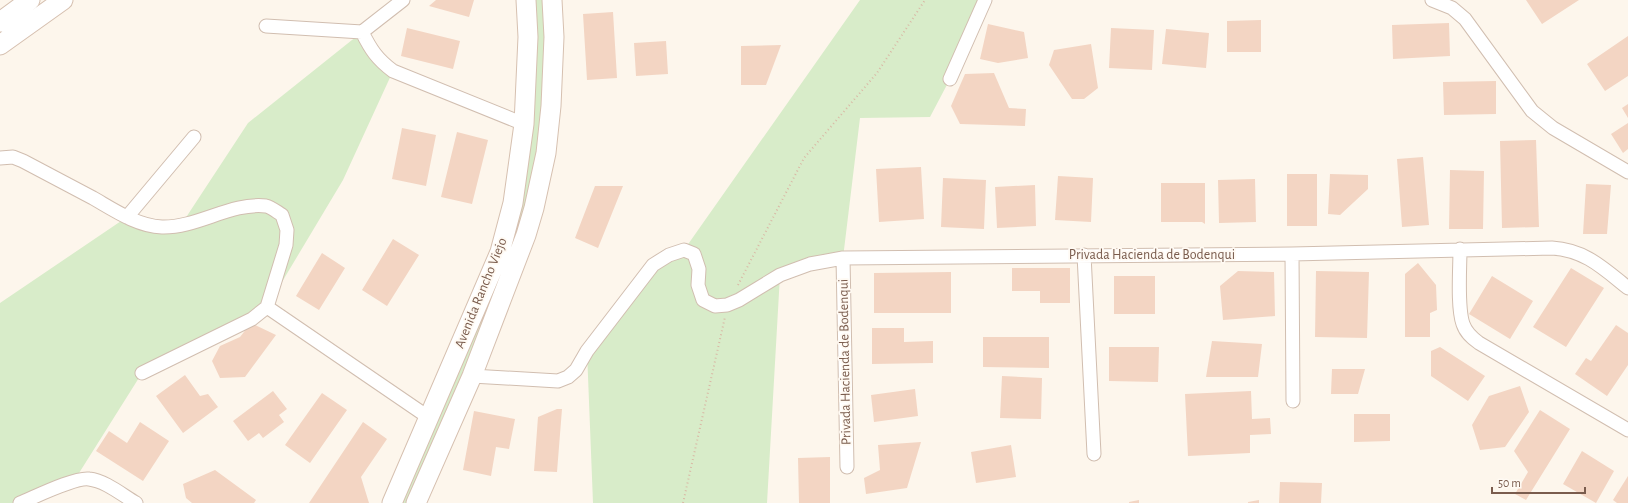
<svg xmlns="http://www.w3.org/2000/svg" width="1628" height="503" font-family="'Alegreya Sans',sans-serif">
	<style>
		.green { fill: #d8ecc9 }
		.building { fill: #f3d5c3 }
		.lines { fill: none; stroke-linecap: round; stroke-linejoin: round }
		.street-casing { stroke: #d1beb0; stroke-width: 15 }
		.secondary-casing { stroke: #d6c0b0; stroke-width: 21 }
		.path { stroke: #d9b8a5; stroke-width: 2; stroke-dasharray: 1 3; stroke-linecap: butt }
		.street { stroke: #fff; stroke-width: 13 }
		.secondary { stroke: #fff; stroke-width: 19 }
		.labels { text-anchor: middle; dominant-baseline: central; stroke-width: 3.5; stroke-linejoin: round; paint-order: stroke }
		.street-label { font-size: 14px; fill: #7a5c4d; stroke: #fffaf3 }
	</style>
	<rect width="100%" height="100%" fill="#fdf6ec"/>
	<path class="green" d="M526,0h26l-18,208 -118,295h-24l121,-300z
		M860,0h125l-35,79 -20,38 -70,1 -17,140 -63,17 -13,228h-174l-6,-152 66,-86 31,-15z
		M362,32l31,39 -50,109 -76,127 -125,66 -68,108 -54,22h-20v-200l127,-86 54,8 67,-102z"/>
	<path class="building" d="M436,0h38l-5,17 -40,-11z
		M1526,0h53l-37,24z
		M613,12l4,66 -30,2 -4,-66z
		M1261,20v32h-34v-31z
		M1449,23l1,33 -57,3 -1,-34z
		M988,24l36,8 4,26 -30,5 -18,-4z
		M407,28l53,13 -7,28 -52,-13z
		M1111,28l43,2 -2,40 -43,-2z
		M1166,29l43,4 -3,35 -44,-4z
		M1628,36v40l-23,15 -18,-27z
		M666,41l2,33 -32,2 -2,-33z
		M1091,44l7,44 -14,11h-12l-23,-34 5,-15z
		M781,45l-15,40h-25v-39z
		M994,73l15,35 17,1 -1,17 -65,-2 -9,-18 14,-32z
		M1496,81v33l-52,1 -1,-33z
		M1628,104v14l-6,-10z
		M1628,123v26l-5,4 -12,-19z
		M402,128l34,7 -10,51 -34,-7z
		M457,132l31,8 -16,64 -31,-7z
		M1536,140l3,87 -37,1 -2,-87z
		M1423,157l6,68 -27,2 -5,-68z
		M921,167l3,52 -45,3 -3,-53z
		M1450,170l34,1 -1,58h-34z
		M1287,174h30v52h-30z
		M1330,174l38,1v14l-28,26 -12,-1z
		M1058,176l35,2 -2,44 -36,-2z
		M943,178l43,2 -2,49 -43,-2z
		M1255,179l1,43 -37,1 -1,-43z
		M1161,183h44v41l-3,-2h-41z
		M1586,184l25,1 -4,49h-24z
		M1035,185l1,41 -39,2 -2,-41z
		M595,186h28l-25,62 -23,-10z
		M393,239l26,16 -32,51 -25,-16z
		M322,253l23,15 -26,42 -23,-14z
		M1418,263l18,22 1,25 -7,3v24h-25v-63z
		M1012,268h58v35h-30v-12h-28z
		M1571,268l33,20 -38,59 -33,-20z
		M1238,271l36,1 1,44 -52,4 -3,-34z
		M1316,271l53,1 -2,66 -52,-1z
		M951,272v41h-77v-40z
		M1114,276h41v38h-41z
		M1492,276l41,25 -23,38 -41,-25z
		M251,323l25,12 -31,42 -25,1 -8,-17 8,-15 20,-9z
		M1616,325l12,8v32l-21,31 -32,-22 11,-16 5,3z
		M872,328h32v14l29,-1v22l-61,1z
		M983,337h66v31l-66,-1z
		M1212,341l50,3 -4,33h-52z
		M1109,347h50l-1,35 -49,-1z
		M1440,347l45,29 -17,25 -37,-25v-25z
		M1332,369h33l-7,25h-27z
		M185,375l15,21 8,-2 10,13 -35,26 -27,-37z
		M1002,376l40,2 -1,41 -41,-1z
		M1520,386l9,26 -24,35 -25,3 -8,-25 17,-29z
		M915,389l3,27 -44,6 -3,-27z
		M273,391l14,18 -8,6 5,7 -21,16 -4,-5 -11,8 -15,-20z
		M1251,391l1,28 18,-1 1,16 -21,1v18l-62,3 -3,-62z
		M322,393l25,17 -37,53 -25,-18z
		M557,409h5l-5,63 -23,-1 4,-54z
		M1540,410l30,19 -44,71 -11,-6 13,-22 -14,-21z
		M474,411l41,8 -6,30 -13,-2 -5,29 -28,-6z
		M1354,414h36v27l-36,1z
		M140,422l29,19 -26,40 -47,-30 13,-20 18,12z
		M363,422l24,17 -26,38 8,26h-60z
		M921,442l-14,46 -41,6 -2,-16 16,-8 -2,-25z
		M1011,445l5,32 -40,6 -5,-31z
		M1582,451l32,20 -18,32 -33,-19z
		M830,457v46h-31l-1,-45z
		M215,470l41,30 -2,3h-62l-6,-5 -3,-14z
		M1628,476v27h-11l-4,-3z
		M1280,482l42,1 -1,20h-42z
		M1139,500v3h-10v-1z
		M1259,500v3h-11v-1z"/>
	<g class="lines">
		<defs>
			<path id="street" d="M1432,0l20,8 13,11 67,92 21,17 75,44
				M266,26l96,6
				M362,32c9,18 15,27 31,39l131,53
				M362,32l41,-32
				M950,79l35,-79
				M0,158l13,-1 10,4c23,12 47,25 70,37 21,12 44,28 69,29 35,1 69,-25 104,-21 5,1 11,6 16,9l5,15 -1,15 -19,62
				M127,217l67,-80
				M1460,249c0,20 -3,58 3,75 3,9 9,14 16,19l149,87
				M1292,254l1,147
				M1084,255l10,199
				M843,258l4,209
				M267,307l161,110
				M142,373l110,-54 15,-12
				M472,376l86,5 10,-4 8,-7 11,-19 66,-86 16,-10 15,-5 10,4 5,15 -1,16 5,15 12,6 12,-1 12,-5 41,-25 30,-11 33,-6 449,-4 260,-6c33,2 51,20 76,40
				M20,503c15,-6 55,-26 69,-24 17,2 33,16 47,24"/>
			<path id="secondary" d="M0,22l30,-22
				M0,45l63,-45
				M392,503l108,-251 13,-49 11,-79 4,-87 -2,-37
				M416,503l56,-127 54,-141 8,-27 12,-55 5,-47 3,-69 -2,-37"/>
		</defs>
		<use href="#street" class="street-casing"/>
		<use href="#secondary" class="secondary-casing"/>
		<path class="path" d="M738,285l66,-127 73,-85 48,-73
			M683,503l42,-186"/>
		<use href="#street" class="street"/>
		<use href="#secondary" class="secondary"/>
	</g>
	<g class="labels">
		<g class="street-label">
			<text x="1152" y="255">Privada Hacienda de Bodenqui</text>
			<text transform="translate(481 293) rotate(-68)">Avenida Rancho Viejo</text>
			<text transform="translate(845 362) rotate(-91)">Privada Hacienda de Bodenqui</text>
		</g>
	</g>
	<path d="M1492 487v6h93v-6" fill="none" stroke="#7a5c4d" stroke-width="2"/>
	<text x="1498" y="487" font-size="12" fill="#7a5c4d" stroke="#fffaf3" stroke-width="3" paint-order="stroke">50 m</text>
</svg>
